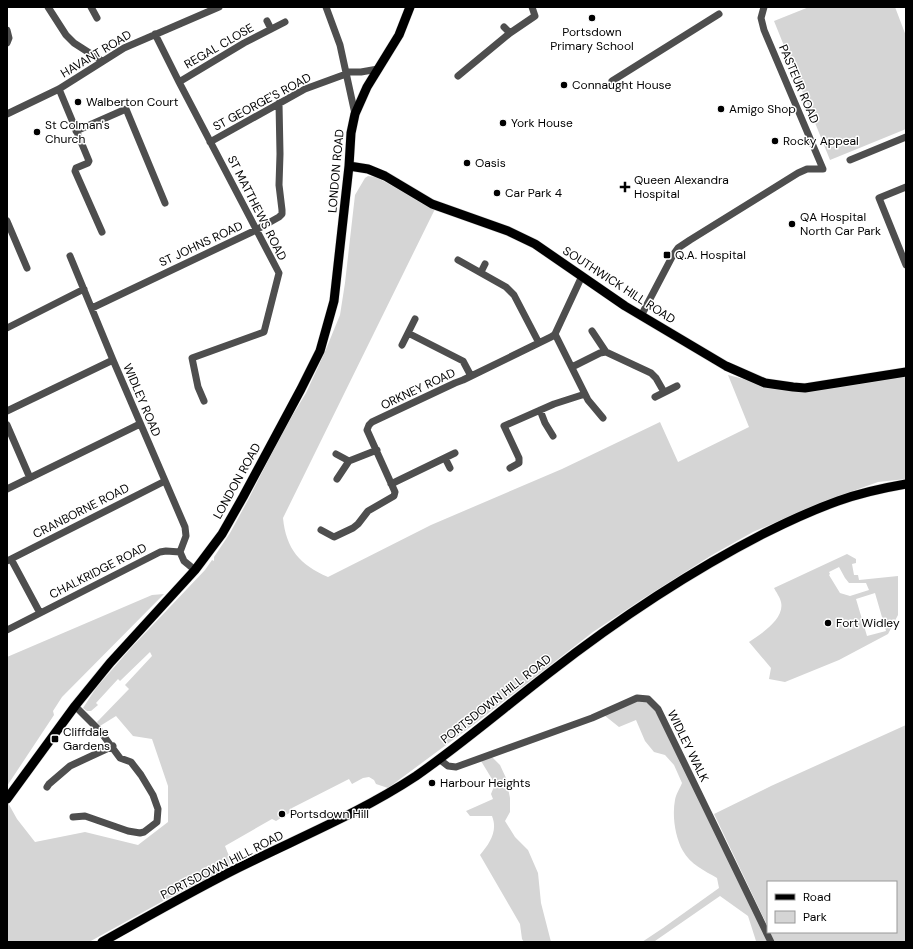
<svg xmlns="http://www.w3.org/2000/svg" width="913" height="949" font-family="'DM Sans',sans-serif">
	<style>
		.green { fill: #d5d5d5; fill-rule: evenodd }
		.lines { fill: none; stroke-linecap: round; stroke-linejoin: round }
		.major-casing { stroke: #dbdbdb; stroke-width: 10 }
		.minor { stroke: #4e4e4e; stroke-width: 7 }
		.major { stroke: #000; stroke-width: 9 }
		.poi-dot { fill: #000; stroke: #fff; stroke-width: 1.5 }
		.labels { text-anchor: middle; dominant-baseline: central; stroke-width: 3; stroke-linejoin: round; paint-order: stroke }
		.poi-label { font-size: 12px; fill: #000; stroke: #fff; text-anchor: start }
		.street-label { font-size: 12px; fill: #000; stroke: #fff }
	</style>
	<rect width="100%" height="100%" fill="#fff"/>
	<path class="green" d="M809,7h86l11,29v93l-76,31 -56,-139z
		M368,176l8,1 59,32 -152,309c3,31 17,47 45,59l103,-52 131,-56 98,-47 18,40 71,-35 -21,-52 68,17 110,-16v103l-28,3 -53,19 -72,31 -41,23 -68,43 -51,34 -120,93 -85,63 -12,-4 -2,-4 -5,-3 -6,1 -11,6 -3,-5 -57,29 -1,4 -15,9 -4,-2 -47,27 4,10 1,11 -65,33 -76,42h-82v-141l10,18 18,23 50,-10 53,13 30,-23v-36l-16,-47 -19,-3 -17,-20 -16,10 -3,-4 32,-33 -4,-4 27,-29 -2,-4 -30,29 -2,-2 -22,24 2,2 -7,6h-4l-4,-3 13,-20 34,-39 75,-79 7,-10 2,1v-4l16,-24 18,-33 35,-69 23,-38 18,-39 16,-39 5,-32 10,-88 10,-17z
		M847,554l9,5v4l-4,1 2,11h4l1,5 39,-4v39l-10,19 -49,26 -54,22 -16,-3 2,-11 -22,-26c12,-8 36,-23 32,-40 -1,-5 -5,-10 -7,-14zM839,567l6,11 4,5h17l3,7 -19,6 -10,-3 -11,-18 1,-1 -1,-2zM875,593l11,38 -19,5 -11,-37z
		M164,594l-102,103 -9,14 1,4 -47,71v-129l145,-62z
		M636,701h10l12,12 112,229 -14,-1 -8,-25 -28,-20 -65,45 -13,1 21,-14 56,-40 -2,-10c-12,-7 -27,-14 -34,-27 -8,-14 -11,-35 -8,-51 1,-6 5,-12 7,-17l-8,-18 -9,-10 -11,-3 -9,-11 -9,-21 -17,7 -15,-12z
		M906,725v217h-131l-5,-10h126v-50h-128v45l-54,-113 57,-28z
		M492,757l8,8 6,13 4,20v14l-5,9 10,16 13,13 10,23 3,30 10,39h-27l-2,-3 -2,-15 -40,-69c10,-12 18,-24 12,-39h-22l-4,-5 27,-12 -2,-5 4,-10 -14,-23z"/>
	<g class="lines">
		<defs>
			<path id="major" d="M349,166l19,3 17,7 47,28 76,27 27,13 90,62 101,60 39,17 28,4 12,1 101,-16
				M7,799l68,-93 35,-43 85,-93 27,-36 21,-37 58,-108 19,-38 14,-50 15,-135 2,-33 4,-19 12,-27 32,-52 11,-28
				M102,942c45,-25 90,-51 136,-74 60,-30 122,-55 178,-92 46,-32 89,-69 133,-103 68,-53 140,-101 216,-140 24,-12 48,-23 73,-32 22,-8 45,-13 68,-17"/>
		</defs>
		<use href="#major" class="major-casing"/>
		<path class="minor" d="M48,7l18,28 8,8 28,18
			M91,7l6,11
			M326,7l14,38 15,69
			M267,21l4,8
			M504,27l6,6
			M7,30l2,8 -2,5
			M155,34l24,48 100,191 -15,59 -72,26 6,29 6,14
			M346,72h15l17,-3
			M458,76l52,-43 25,-17 -3,-9
			M612,81l107,-67
			M179,82l65,-39 41,-21
			M59,89l30,72 -1,2 -12,5 -1,3 27,61
			M7,114l52,-25 65,-41 95,-41
			M76,131l50,-22 39,94
			M210,142l95,-53 41,-15
			M850,160l56,-23
			M906,187l-27,11 27,67
			M7,221l20,47
			M70,256l43,104 72,167 1,9 -6,16
			M458,260l48,27 8,8 25,48
			M481,272l4,-8
			M92,308l164,-78 23,-13 3,-3v-4l-3,-25 1,-31 -1,-51
			M641,316l32,-61 5,-7 12,-8 108,-67 9,-4h16l-59,-139 -3,-12 3,-11
			M415,319l-7,14 55,28 8,15
			M7,328l77,-39
			M592,331l14,21
			M402,345l6,-12
			M572,367l28,-14 6,-1 45,21 5,5 8,14
			M585,394l3,6 15,18
			M655,397l22,-11
			M540,410l5,13 8,13
			M7,411l106,-51
			M7,425l23,53
			M336,454l13,7
			M445,458l5,10
			M510,468l9,-5v-5l-15,-32 50,-22 31,-10 -30,-60
			M337,479l12,-18 28,-11
			M391,484l64,-31
			M7,489l133,-65
			M321,530l13,7 19,-9 5,-4 10,-13 26,-15 1,-4 -28,-62 2,-5 3,-3 83,-39 8,-3 88,-43 4,-3 27,-58
			M11,559l29,54
			M7,561l158,-80
			M7,630l153,-78 6,-1 14,1 4,9 11,9
			M439,759l9,7 8,1 136,-49 45,-20 11,1 10,10 113,233
			M47,787l2,-3 21,-18 43,-20
			M73,817l12,-1 43,15 12,2 4,-1 13,-10 1,-13 -5,-14 -12,-20 -10,-13 -11,-4 -20,-27 -25,-25"/>
		<use href="#major" class="major"/>
	</g>
	<g class="poi-dot">
		<circle cx="592" cy="18" r="4"/>
		<circle cx="564" cy="85" r="4"/>
		<circle cx="78" cy="102" r="4"/>
		<circle cx="721" cy="109" r="4"/>
		<circle cx="503" cy="123" r="4"/>
		<circle cx="37" cy="132" r="4"/>
		<circle cx="775" cy="141" r="4"/>
		<circle cx="467" cy="163" r="4"/>
		<path d="M623 181h4v4h4v4h-4v4h-4v-4h-4v-4h4z"/>
		<circle cx="497" cy="193" r="4"/>
		<circle cx="792" cy="224" r="4"/>
		<rect x="663" y="251" width="8" height="8" rx="2"/>
		<circle cx="828" cy="623" r="4"/>
		<rect x="51" y="735" width="8" height="8" rx="2"/>
		<circle cx="432" cy="783" r="4"/>
		<circle cx="282" cy="814" r="4"/>
	</g>
	<g class="labels">
		<g class="poi-label">
			<text x="592" y="32" text-anchor="middle">Portsdown<tspan x="592" dy="14">Primary School</tspan></text>
			<text x="572" y="85">Connaught House</text>
			<text x="86" y="102">Walberton Court</text>
			<text x="729" y="109">Amigo Shop</text>
			<text x="511" y="123">York House</text>
			<text x="45" y="125">St Colman's<tspan x="45" dy="14">Church</tspan></text>
			<text x="783" y="141">Rocky Appeal</text>
			<text x="475" y="163">Oasis</text>
			<text x="634" y="180">Queen Alexandra<tspan x="634" dy="14">Hospital</tspan></text>
			<text x="505" y="193">Car Park 4</text>
			<text x="800" y="217">QA Hospital<tspan x="800" dy="14">North Car Park</tspan></text>
			<text x="675" y="255">Q.A. Hospital</text>
			<text x="836" y="623">Fort Widley</text>
			<text x="63" y="732">Cliffdale<tspan x="63" dy="14">Gardens</tspan></text>
			<text x="440" y="783">Harbour Heights</text>
			<text x="290" y="814">Portsdown Hill</text>
		</g>
		<g class="street-label">
			<text transform="translate(219 46) rotate(-30)">REGAL CLOSE</text>
			<text transform="translate(96 54) rotate(-31)">HAVANT ROAD</text>
			<text transform="translate(799 84) rotate(67)">PASTEUR ROAD</text>
			<text transform="translate(262 102) rotate(-28)">ST GEORGE'S ROAD</text>
			<text transform="translate(336 171) rotate(-85)">LONDON ROAD</text>
			<text transform="translate(257 208) rotate(63)">ST MATTHEWS ROAD</text>
			<text transform="translate(201 244) rotate(-25)">ST JOHNS ROAD</text>
			<text transform="translate(619 285) rotate(33)">SOUTHWICK HILL ROAD</text>
			<text transform="translate(418 389) rotate(-25)">ORKNEY ROAD</text>
			<text transform="translate(142 400) rotate(67)">WIDLEY ROAD</text>
			<text transform="translate(237 481) rotate(-61)">LONDON ROAD</text>
			<text transform="translate(81 511) rotate(-27)">CRANBORNE ROAD</text>
			<text transform="translate(98 571) rotate(-27)">CHALKRIDGE ROAD</text>
			<text transform="translate(496 699) rotate(-38)">PORTSDOWN HILL ROAD</text>
			<text transform="translate(688 746) rotate(64)">WIDLEY WALK</text>
			<text transform="translate(222 865) rotate(-27)">PORTSDOWN HILL ROAD</text>
		</g>
	</g>
	<rect width="913" height="949" fill="none" stroke="#000000" stroke-width="16"/>
	<rect x="767" y="881" width="130" height="52" fill="#ffffff" stroke="#999999"/>
	<rect x="775" y="894" width="20" height="6" fill="#000000" stroke="#999999"/>
	<text x="803" y="901" font-size="12" fill="#000000">Road</text>
	<rect x="775" y="911" width="20" height="12" fill="#d5d5d5" stroke="#999999"/>
	<text x="803" y="921" font-size="12" fill="#000000">Park</text>
</svg>
